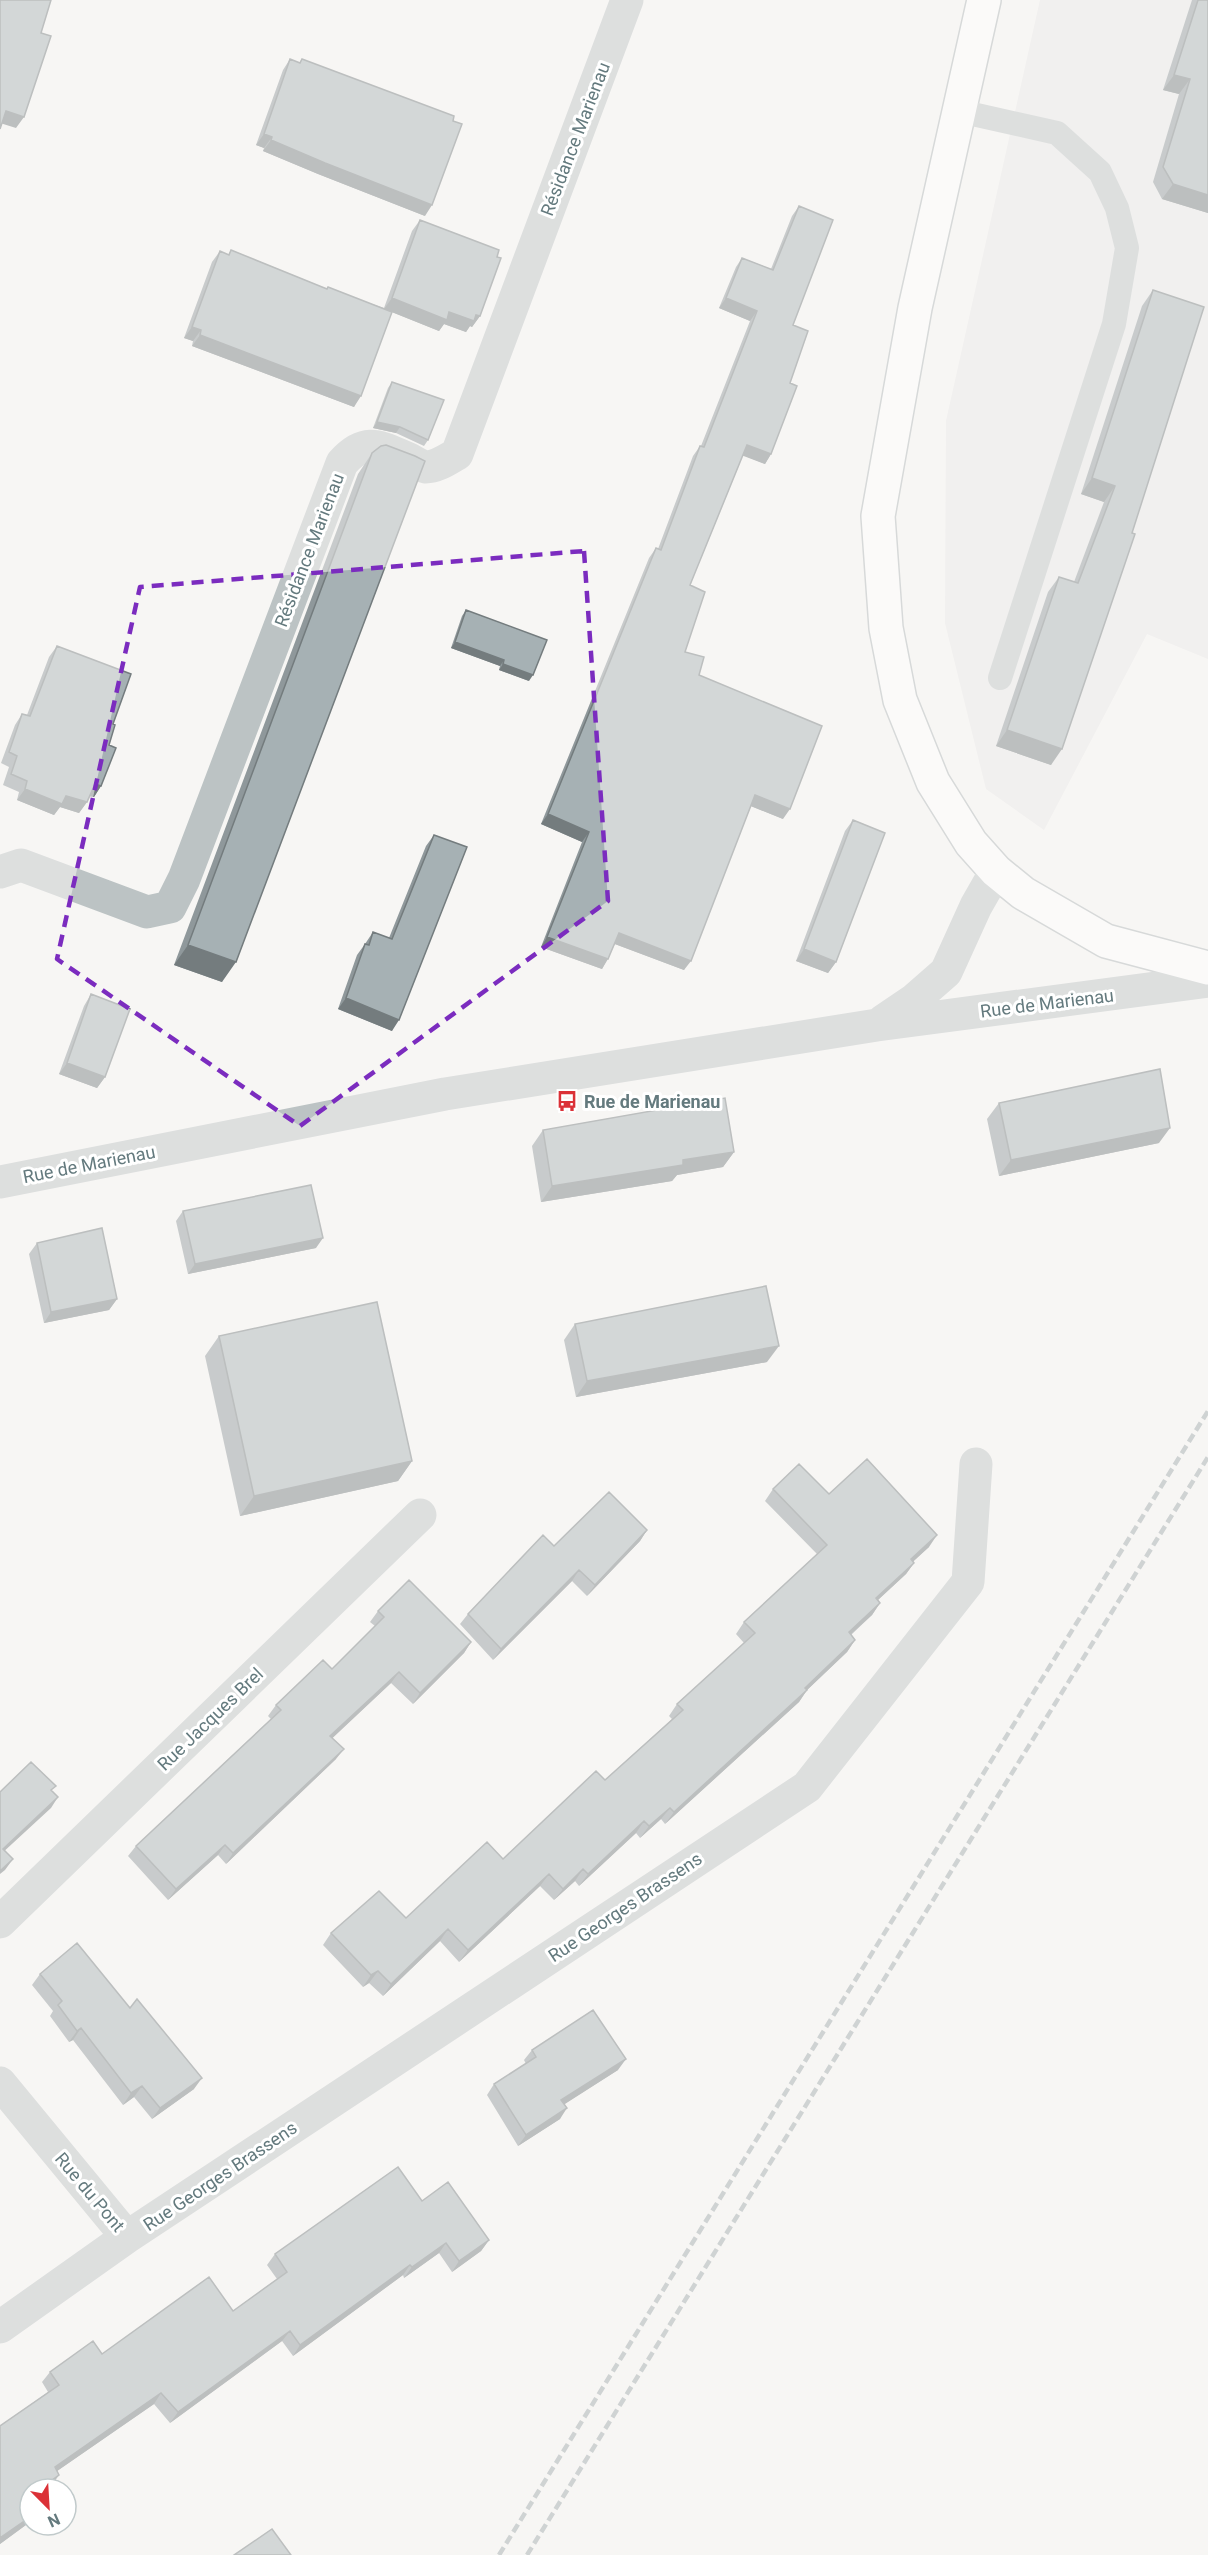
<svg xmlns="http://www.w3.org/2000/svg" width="1208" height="2555" font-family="Roboto,sans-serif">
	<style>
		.built { fill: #e8e8e8 }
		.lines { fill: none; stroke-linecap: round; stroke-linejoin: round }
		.secondary-casing { stroke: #afb7b9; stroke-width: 36 }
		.service { stroke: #bcc3c4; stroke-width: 24 }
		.minor { stroke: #bcc3c4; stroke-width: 33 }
		.tertiary { stroke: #bcc3c4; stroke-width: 33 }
		.secondary { stroke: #fff; stroke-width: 33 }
		.rail { stroke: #9ea8ab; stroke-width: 4.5; stroke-dasharray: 9 4.5; stroke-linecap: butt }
		.wall { fill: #8f989b }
		.shaded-wall { fill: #747c7e }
		.building { fill: #a6b1b4; stroke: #747c7e; stroke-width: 1.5 }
		.marked { fill: none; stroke: #7b2cbf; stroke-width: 4.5; stroke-dasharray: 12 8; stroke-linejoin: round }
		.labels { text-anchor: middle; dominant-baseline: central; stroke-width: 6; stroke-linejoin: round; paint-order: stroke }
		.street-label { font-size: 18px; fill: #647a7e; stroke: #fff }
		.poi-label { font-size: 18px; font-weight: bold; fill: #647a7e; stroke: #fff; text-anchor: start }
	</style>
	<rect width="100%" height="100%" fill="#f7f6f4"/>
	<path class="built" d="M1040,0h168v659l-61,-25 -103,196 -58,-41 -41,-166 1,-202z"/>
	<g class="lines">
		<defs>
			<path id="secondary" d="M984,0l-69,308 -37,208 8,112 14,72 33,82 38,61 25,28 27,22 83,48 102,27"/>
		</defs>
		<use href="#secondary" class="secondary-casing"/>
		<path class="service" d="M959,111l98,22 43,39 17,36 10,40 -13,76 -114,354"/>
		<path class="minor" d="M0,872l21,-7 126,47 23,-5 14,-28 158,-416c24,-27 38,-16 67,-4 5,3 12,7 17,8 11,0 22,-8 31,-13l170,-454
			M0,1922l420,-407
			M0,2083l127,154
			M0,2327l127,-90 680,-450 161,-205 8,-118"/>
		<path class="tertiary" d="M883,1021l31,-21 32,-28 30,-66 20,-35
			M0,1182l445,-88 432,-69 331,-44"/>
		<use href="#secondary" class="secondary"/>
		<path class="rail" d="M499,2555l709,-1144
			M527,2555l681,-1098"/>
	</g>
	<path class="wall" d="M1192,0h16v213l-46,-14 -9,-17 26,-88 -16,-4z
		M290,59l9,4 3,-4 123,157 -107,-42 -55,-23 1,-3 -8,-3 27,-75z
		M799,206l-9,177 -19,71 -6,10 -22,-9 -53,130 -5,67 98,167 -32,-13 -67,164 -69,-26 -13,25 -61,-22 41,-105 -41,-18 108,-266 7,-10 2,1 35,-93 7,-10h1l49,-125 -31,-13 17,-41 6,-9 29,11 21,-53z
		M420,220l60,96 -8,11 -2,-1 -4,6 -22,-8 -5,7 -47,-19 -38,95 -162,-61 1,-5 -9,-3 28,-76 8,-11 8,4 3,-5 96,39 57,19 28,-77z
		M1153,290l51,17 -153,458 -55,-19 52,-154 11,-15 15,5 30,-80 -23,-8 61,-188z
		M392,382l36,58 -4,6 -28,-13 -23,-5 15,-40z
		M372,453l-150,529 -48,-17 184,-491z
		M466,610l63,71 -30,-11 1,-4 -49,-18 11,-32z
		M57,646l56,78 -12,62 -7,11 -4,-1 -3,6 -8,11 -19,-6 -6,8 -37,-15 2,-8 -16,-7 6,-18 -8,-4 14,-38 7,-11 5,1 22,-58z
		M853,820l-17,142 -8,11 -32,-12 49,-130z
		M434,835l-42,196 -54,-22 19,-54 8,-11 8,-12 16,6 37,-92z
		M91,994l14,83 -8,11 -38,-14 25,-68z
		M999,1103l160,40 -160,33 -12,-57z
		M543,1130l191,22 -11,15 -46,8 -5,6 -131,21 -9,-56z
		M183,1211l133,37 -128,26 -12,-53z
		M37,1243l80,56 -8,11 -65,13 -15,-69z
		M575,1324l192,38 -191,35 -12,-57z
		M219,1336l193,125 -14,20 -158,35 -35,-160z
		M773,1489l56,5 100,53 -16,14 1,2 -8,11 -28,26 2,3 -8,12 -21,20 4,5 -8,12 -40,38 -8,12 -134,122 -4,-5 -21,19 -4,-5 -57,53 -4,-5 -21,19 -14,-14 -81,76 -19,-21 -57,55 -14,-13 -6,4 -40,-42 8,-12 75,-15 97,-59 102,-79 67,-61 -3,-3 8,-12 67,-61 -8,-9 8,-12 73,-68 -52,-53z
		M647,1530l-7,11 -53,55 -15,-15 -79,79 -33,-36 8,-10 86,-68z
		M378,1611l93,31 -7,11 -51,51 -22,-21 -59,55 4,21 -110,105 -8,-9 -50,45 -40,-44 8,-10 135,-127 -3,-3 8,-11 56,-36 43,-43 -5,-4z
		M40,1974l154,115 -42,30 -18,-22 -11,8 -50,-65 -4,2 -19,-26 3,-5 -21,-26z
		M532,2050l86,20 -54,34 -4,15 -42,27 -31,-51 7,-11 32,-20 -2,-4z
		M422,2201l67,39 -8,11 -29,21 -13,-19 -35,25 -1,-3 -110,81 -11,-15 -112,82 -16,-19 -97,67 -5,14 -2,2 -20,35 -30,22v-118l48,-34 -6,-10 8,-10 183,-61 44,-32 -10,-14 8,-11z"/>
	<path class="shaded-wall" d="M1174,75l16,4 -11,15 -16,-4z
		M6,111l18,6 -8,11 -16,-5z
		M264,134l8,3 -8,11 -8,-3z
		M271,140l161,65 -7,11 -107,-42 -55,-23z
		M1173,184l35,11v18l-46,-14z
		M392,298l57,14 27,3 4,1 -8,11 -2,-1 -4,6 -22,-8 -5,7 -55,-22z
		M726,298l31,13 -7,10 -31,-13z
		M192,327l9,3 -8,11 -9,-3z
		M200,335l161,61 -7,11 -162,-61z
		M377,422l23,5 -4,6 -23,-5z
		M747,445l24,9 -6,10 -24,-9z
		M1092,478l23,8 -11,16 -23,-8z
		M455,642l49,18 -4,6 -49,-18z
		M503,664l30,11 -4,6 -30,-11z
		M1007,730l55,19 -11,16 -55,-19z
		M95,784l6,2 -7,11 -7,-1z
		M25,789l41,7 21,6 -8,11 -19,-6 -6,8 -37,-15z
		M755,795l35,14 -7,10 -35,-14z
		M548,814l41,18 -7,10 -41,-18z
		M619,933l72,28 -7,9 -72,-27z
		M547,937l61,22 -6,10 -61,-22z
		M188,945l48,17 -14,20 -48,-17z
		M804,949l32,13 -8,11 -32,-12z
		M346,998l53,22 -7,11 -54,-22z
		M67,1063l38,14 -8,11 -38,-14z
		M1170,1128l-11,15 -160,33 12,-16z
		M734,1152l-11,15 -46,8 -5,6 -131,21 11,-16 131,-26z
		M323,1238l-7,10 -128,26 7,-10z
		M117,1299l-8,11 -65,13 7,-11z
		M779,1346l-12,16 -191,35 11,-16z
		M412,1461l-14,20 -158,35 14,-20z
		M647,1530l-7,11 -53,55 8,-11z
		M937,1535l-8,12 -26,24 8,-12z
		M914,1563l-8,11 -39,36 9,-12z
		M579,1570l-7,11 -79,79 8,-11z
		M880,1603l-8,12 -32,29 9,-12z
		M855,1640l-8,12 -42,40 2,-2 -8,12 -134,122 9,-12z
		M471,1642l-7,11 -51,51 7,-11z
		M399,1672l-8,11 -68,64 7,-11z
		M344,1749l-8,10 -110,105 7,-11z
		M58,1797l-7,11 -51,47 3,-6z
		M670,1808l-9,11 -21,19 9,-12z
		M644,1821l-8,12 -57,53 9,-12z
		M225,1845l-7,10 -50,45 8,-11z
		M13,1859l-8,11 -5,4v-3z
		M583,1869l-8,12 -21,19 9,-11z
		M549,1874l-9,12 -81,76 9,-12z
		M448,1929l-8,12 -57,55 8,-12z
		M378,1971l-9,12 -6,4 8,-12z
		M81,2028l-8,12 -4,2 8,-11z
		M626,2059l-8,11 -64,41 7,-11z
		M202,2078l-8,11 -42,30 8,-11z
		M142,2086l-8,11 -11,8 8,-12z
		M567,2108l-7,11 -42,27 8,-11z
		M489,2240l-8,11 -29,21 7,-11z
		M446,2243l-7,10 -35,25 8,-11z
		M410,2265l-7,10 -110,81 7,-11z
		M290,2331l-8,10 -112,82 8,-11z
		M161,2393l-7,11 -107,74 8,-11z
		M59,2475l-7,10 -5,4 1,-6z
		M30,2517v5l-30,22v-6z"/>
	<path class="building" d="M0,0h51l-10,33 10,3 -27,81 -18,-6 -6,18z
		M1198,0h10v195l-35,-11 -10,-17 27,-88 -16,-4z
		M290,59l10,4 2,-4 152,57 -1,5 9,3 -30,81 -107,-42 -54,-23 1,-3 -8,-3z
		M799,206l34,14 -40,105 15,6 -18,52 7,3 -26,68 -24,-9 -57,140 15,7 -20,60 19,5 -5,18 123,51 -32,83 -35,-14 -64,166 -72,-28 -11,26 -61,-22 42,-105 -41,-18 108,-266 5,2 39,-104 4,1 53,-136 -31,-13 16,-40 31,12z
		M420,220l79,30 -2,7 4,1 -21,58 -4,-1 -2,6 -25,-9 -2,8 -55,-22z
		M231,250l96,39 1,-2 64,25 -31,84 -161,-61 1,-5 -9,-3 28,-76 9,4z
		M1153,290l51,17 -72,226 3,1 -73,215 -55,-19 52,-153 19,6 37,-97 -23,-8z
		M392,382l52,18 -16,40 -28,-13 -23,-5z
		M386,445l29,11 10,5 -189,501 -48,-17 184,-492 9,-7z
		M466,610l81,30 -14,35 -30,-11 1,-4 -49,-18z
		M57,646l74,28 -18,50 2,1 -6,20 7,3 -15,38 -6,-2 -8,18 -21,-6 -4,8 -37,-15 2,-8 -16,-7 6,-18 -8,-4 13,-38 8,2z
		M853,820l32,13 -49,129 -32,-13z
		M434,835l33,12 -68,173 -53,-22 19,-54 4,1 4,-13 19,7z
		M91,994l39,15 -25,68 -38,-14z
		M1160,1069l10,59 -159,32 -12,-57z
		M725,1098l9,54 -51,8v5l-131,21 -9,-56z
		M311,1185l12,53 -128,26 -12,-53z
		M102,1228l15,71 -66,13 -14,-69z
		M766,1286l13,60 -192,35 -12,-57z
		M377,1302l35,159 -158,35 -35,-160z
		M867,1459l70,76 -26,24 3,4 -38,35 4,5 -31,29 6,8 -50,48 2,2 -133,122 -4,-4 -21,18 -5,-5 -56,53 -5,-5 -20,20 -14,-15 -81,76 -20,-21 -57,55 -13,-13 -7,4 -40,-42 48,-42 27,27 81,-76 16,17 93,-88 9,9 78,-70 -6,-6 78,-71 -11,-11 83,-77 -54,-56 26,-25 30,30z
		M609,1492l38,38 -52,55 -16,-15 -78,79 -33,-35 75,-79 11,11z
		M409,1580l62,62 -51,51 -21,-21 -69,64 14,13 -111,104 -8,-8 -49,44 -40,-43 145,-136 -5,-5 47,-45 9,9 52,-52 -6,-6z
		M31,1762l25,24 -5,4 7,7 -55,52 10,10 -13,12v-79z
		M77,1943l53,65 7,-9 65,79 -42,30 -18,-22 -11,7 -50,-65 -4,3 -19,-26 4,-4 -22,-27z
		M593,2010l33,49 -65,41 6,8 -41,27 -32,-51 42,-27 -4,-7z
		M398,2167l24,34 26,-19 41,58 -30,21 -13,-18 -34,24 -2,-2 -110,80 -10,-14 -112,81 -17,-19 -106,74 4,8 -11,8 4,6h-22v28l-30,21v-112l59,-41 -9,-13 43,-31 9,13 107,-77 24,34 54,-39 -12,-18z
		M272,2529l19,26h-57z"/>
	<path d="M0 0H1208V2555H0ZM584,551l24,350 -308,225 -243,-167 83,-372z" fill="#f7f6f4" fill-opacity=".55" fill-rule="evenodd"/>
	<path class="marked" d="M584,551l24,350 -308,225 -243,-167 83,-372z"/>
	<defs>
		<symbol id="bus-bare" viewBox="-9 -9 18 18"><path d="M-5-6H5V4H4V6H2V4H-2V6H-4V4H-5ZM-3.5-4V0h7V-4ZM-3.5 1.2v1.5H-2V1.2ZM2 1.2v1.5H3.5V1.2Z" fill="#db3137" stroke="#fff" stroke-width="2.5" paint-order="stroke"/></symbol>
	</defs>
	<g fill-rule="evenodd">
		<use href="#bus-bare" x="552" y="1086" width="30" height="30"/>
	</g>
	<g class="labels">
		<g class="street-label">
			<text transform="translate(575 139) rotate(-69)">Résidance Marienau</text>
			<text transform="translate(309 550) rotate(-69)">Résidance Marienau</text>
			<text transform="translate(1047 1003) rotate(-7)">Rue de Marienau</text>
			<text transform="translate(89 1164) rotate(-11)">Rue de Marienau</text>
			<text transform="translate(210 1719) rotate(-44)">Rue Jacques Brel</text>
			<text transform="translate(625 1907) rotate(-34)">Rue Georges Brassens</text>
			<text transform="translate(220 2176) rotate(-34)">Rue Georges Brassens</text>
			<text transform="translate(90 2192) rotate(50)">Rue du Pont</text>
		</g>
		<g class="poi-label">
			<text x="584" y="1101">Rue de Marienau</text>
		</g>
	</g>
	<g transform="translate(48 2507) rotate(156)"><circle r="28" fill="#ffffff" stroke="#c1cacb" stroke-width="1.5"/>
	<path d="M0-4.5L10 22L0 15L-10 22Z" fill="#db3137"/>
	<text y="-9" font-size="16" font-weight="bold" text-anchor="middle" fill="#647a7e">N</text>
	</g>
</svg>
